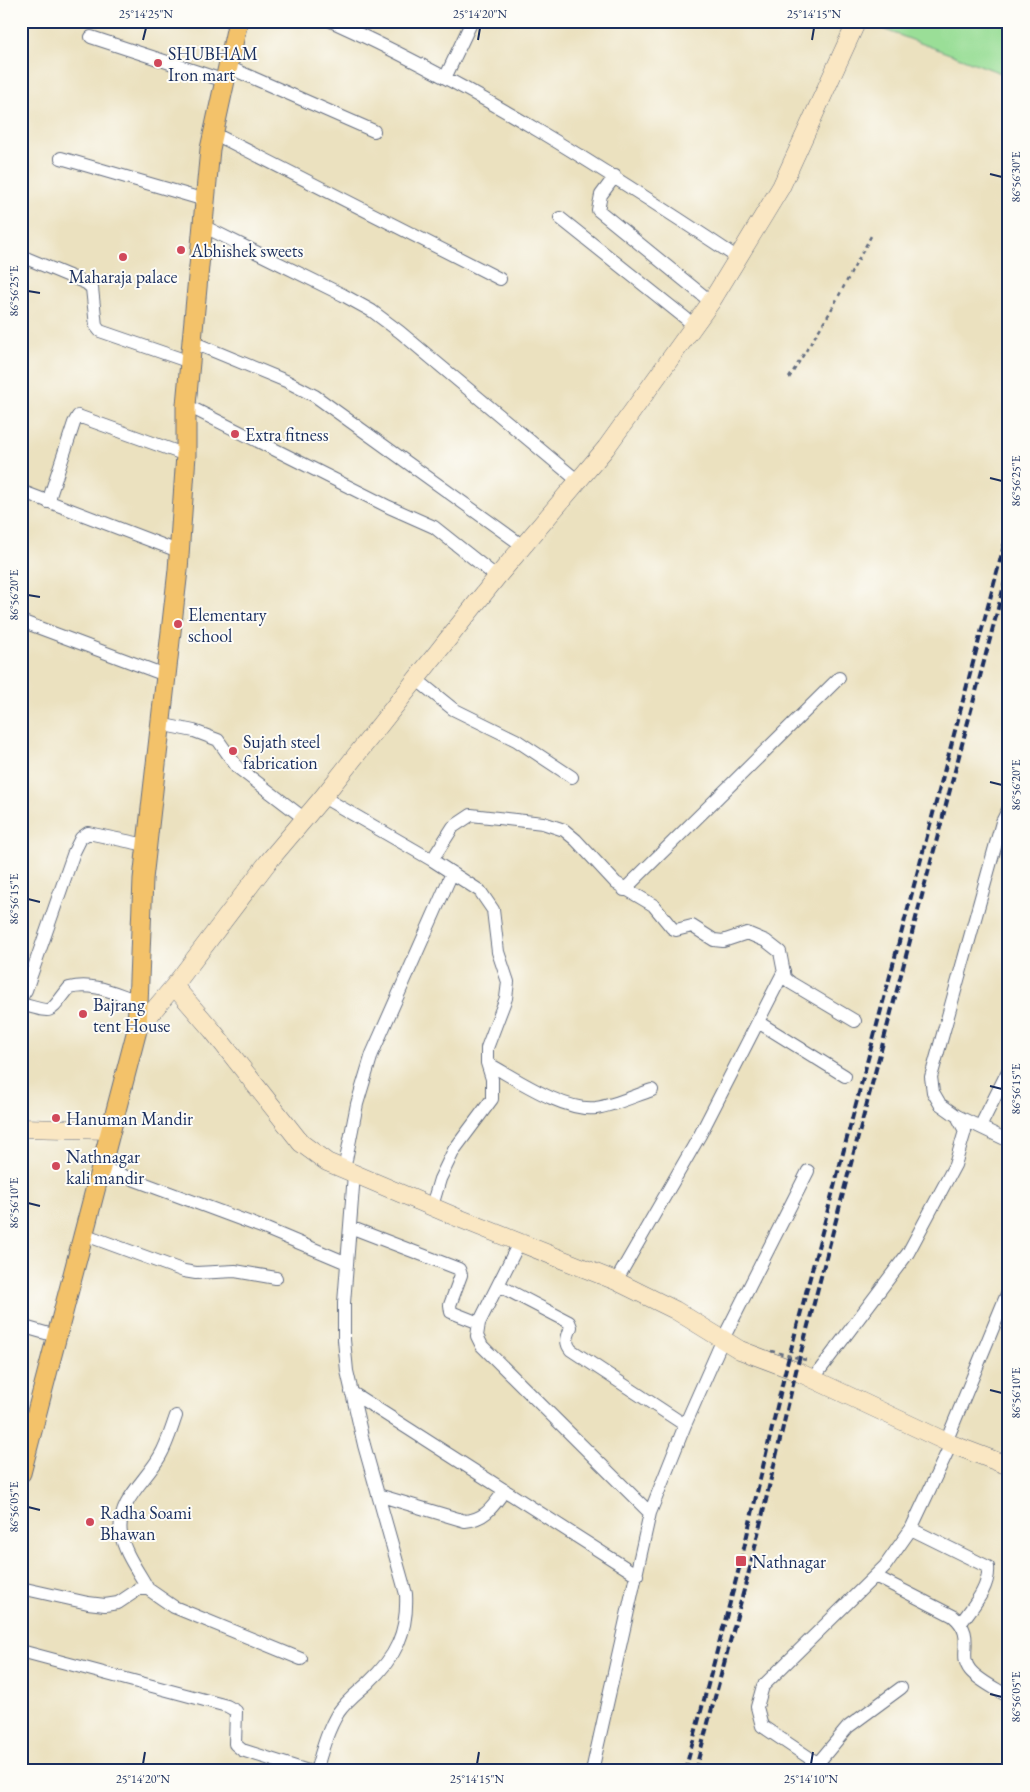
<svg xmlns="http://www.w3.org/2000/svg" width="1030" height="1792" font-family="'EB Garamond',serif">
	<style>
		.park { fill: #9ade97; stroke: #5a867a }
		.lines { fill: none; stroke-linecap: round; stroke-linejoin: round }
		.street-casing { stroke: #646d80; stroke-width: 14 }
		.secondary-casing { stroke: #646d80; stroke-width: 19 }
		.primary-casing { stroke: #646d80; stroke-width: 21 }
		.path { stroke: #646d80; stroke-width: 2.5; stroke-dasharray: 4 4; stroke-linecap: butt }
		.street { stroke: #fff; stroke-width: 12 }
		.secondary { stroke: #fae7c3; stroke-width: 18 }
		.primary { stroke: #f3c26a; stroke-width: 19 }
		.rail { stroke: #1b2f5e; stroke-width: 4; stroke-dasharray: 8 4; stroke-linecap: butt }
		.path-bridge { stroke: #646d80; stroke-width: 2.5; stroke-dasharray: 4 4; stroke-linecap: butt }
		.ticks { fill: none; stroke: #1b2f5e; stroke-width: 2 }
		.poi-dot { fill: #d1495b; stroke: #fdfcf7; stroke-width: 2 }
		.labels { text-anchor: middle; dominant-baseline: central; stroke-width: 4; stroke-linejoin: round; paint-order: stroke }
		.poi-label { font-size: 18px; fill: #1b2f5e; stroke: #fdfcf7; text-anchor: start }
		.neatline { fill: none; stroke: #1b2f5e; stroke-width: 2 }
		.ticks-label { font-size: 12px; text-anchor: middle; fill: #1b2f5e }
	</style>
	<rect width="100%" height="100%" fill="#fdfcf7"/>
	<filter id="ink" filterUnits="userSpaceOnUse"><feTurbulence type="fractalNoise" baseFrequency=".02" numOctaves="2"/><feDisplacementMap in="SourceGraphic" scale="10" xChannelSelector="R" yChannelSelector="G"/><feConvolveMatrix kernelMatrix="1 2 1 2 8 2 1 2 1" color-interpolation-filters="sRGB"/></filter>
	<filter id="wash" filterUnits="userSpaceOnUse"><feTurbulence type="fractalNoise" baseFrequency=".0096" numOctaves="4" result="noise"/><feDisplacementMap in="SourceGraphic" scale="20" xChannelSelector="R" yChannelSelector="G"/><feGaussianBlur stdDeviation="1.12" result="paint"/><feColorMatrix in="noise" values="0 0 0 0 0 0 0 0 0 0 0 0 0 0 0 0 0 1.4 0 .05"/><feComposite in="paint" operator="in"/></filter>
	<g filter="url(#wash)">
		<rect width="100%" height="100%" fill="#ebe1bf"/>
		<path class="park" d="M883,21h126v55l-129,-48z"/>
	</g>
	<g filter="url(#ink)">
		<g class="lines">
			<defs>
				<path id="street" d="M331,21c144,65 276,150 407,237
					M91,37l134,44
					M228,67l146,64
					M446,76l26,-55
					M213,133l287,146
					M61,158l144,42
					M615,176l-14,19 -3,15 113,92
					M560,218l134,107
					M203,226l140,69 29,16 28,21 178,149
					M21,256l65,27 6,5 4,38 4,5 90,31
					M192,342l94,39 29,15 208,150
					M186,405l203,102 45,20 63,50
					M21,491l157,60
					M48,502l26,-79 4,-7 108,39
					M21,621l144,54
					M416,679l37,30 63,31 56,37
					M159,724l35,7 24,9 19,27 68,52
					M323,797l109,63 48,31 13,19 5,42 10,30 -2,16 -19,50v15l5,16v20l-38,51 -14,29 -8,27
					M432,860l21,-33 18,-12 72,8 21,7 12,10 40,43 37,22 19,23 4,2 16,-4 22,14 9,1 24,-8 19,8 14,11 5,26 6,5 64,38
					M624,890l215,-212
					M21,998l5,-8 48,-138 7,-14 7,-5 58,12
					M21,1004c35,9 26,11 48,-16 25,-6 45,5 69,13
					M758,1022l87,54
					M487,1063c28,15 77,49 109,45 19,-3 38,-12 56,-18
					M957,1116l52,25
					M980,1127l29,-58
					M100,1167l164,61 83,35
					M344,1170l13,-66 15,-50 80,-181
					M350,1227l109,42 2,6 -11,30 1,7 28,11
					M83,1234l101,37 12,2 39,-2 41,7
					M520,1241l-41,82 -2,13 5,10 168,167
					M616,1281l84,-146 84,-164
					M498,1285l71,37 2,5c-3,9 -7,15 0,23l114,75
					M21,1326l35,10
					M813,1379l95,-126 47,-88 10,-34 -8,-15 -17,-12 -7,-12 -2,-15 71,-255 7,-14
					M351,1392l286,183
					M946,1442l63,-153
					M378,1495l87,26c21,-2 28,-15 40,-31
					M911,1529l77,38c2,21 -16,40 -27,56
					M875,1576l78,40c24,20 4,38 17,54 9,11 27,19 39,27
					M21,1588l67,15 17,2 13,-2 21,-14h9l26,18 127,52
					M148,1589c-9,-17 -24,-36 -27,-55 -5,-32 25,-53 39,-78 7,-12 11,-26 16,-40
					M21,1651l206,55 9,5 -1,33 7,6 66,21
					M818,1763l30,-36 53,-39
					M316,1771c6,-20 11,-40 22,-58 8,-12 20,-21 30,-30 28,-26 40,-51 38,-89l-42,-149 -17,-74 -3,-31v-37l10,-129
					M592,1771l58,-258 35,-88 38,-86 85,-168
					M829,1771l-67,-45 -5,-19 6,-21 122,-120 26,-37 40,-85"/>
				<path id="secondary" d="M174,986l38,44 89,113 26,19 129,55 160,64 59,29 65,40 56,21 155,73 58,22
					M137,1030l37,-44 94,-124 55,-65 174,-220 109,-129 105,-146 70,-115 76,-166
					M21,1128l89,2"/>
				<path id="primary" d="M21,1473l116,-443 6,-151 35,-309 8,-115v-50l24,-256 28,-128"/>
			</defs>
			<use href="#street" class="street-casing"/>
			<use href="#secondary" class="secondary-casing"/>
			<use href="#primary" class="primary-casing"/>
			<path class="path" d="M789,378l40,-64 42,-78"/>
			<use href="#street" class="street"/>
			<use href="#secondary" class="secondary"/>
			<use href="#primary" class="primary"/>
			<path class="rail" d="M685,1771l56,-210 45,-193 223,-841
				M695,1771l56,-207 45,-193 213,-804"/>
			<path class="path-bridge" d="M771,1351l39,10"/>
		</g>
	</g>
	<path class="ticks" d="M143,40l3,-12M478,40l2,-12M812,40l2,-12M990,174l12,3M28,291l12,2M990,478l12,3M28,595l12,2M990,782l12,3M28,899l12,3M990,1086l12,3M28,1203l12,3M990,1390l12,3M28,1507l12,3M990,1694l12,3M143,1764l2,-12M477,1764l2,-12M811,1764l2,-12"/>
	<g class="poi-dot">
		<circle cx="158" cy="63" r="5"/>
		<circle cx="181" cy="250" r="5"/>
		<circle cx="123" cy="257" r="5"/>
		<circle cx="235" cy="434" r="5"/>
		<circle cx="178" cy="624" r="5"/>
		<circle cx="233" cy="751" r="5"/>
		<circle cx="83" cy="1014" r="5"/>
		<circle cx="56" cy="1118" r="5"/>
		<circle cx="56" cy="1166" r="5"/>
		<circle cx="90" cy="1522" r="5"/>
		<rect x="735" y="1555" width="12" height="12" rx="2.5"/>
	</g>
	<g class="labels">
		<g class="poi-label">
			<text x="168" y="53">SHUBHAM<tspan x="168" dy="21">Iron mart</tspan></text>
			<text x="191" y="250">Abhishek sweets</text>
			<text x="123" y="276" text-anchor="middle">Maharaja palace</text>
			<text x="245" y="434">Extra fitness</text>
			<text x="188" y="614">Elementary<tspan x="188" dy="21">school</tspan></text>
			<text x="243" y="741">Sujath steel<tspan x="243" dy="21">fabrication</tspan></text>
			<text x="93" y="1004">Bajrang<tspan x="93" dy="21">tent House</tspan></text>
			<text x="66" y="1118">Hanuman Mandir</text>
			<text x="66" y="1156">Nathnagar<tspan x="66" dy="21">kali mandir</tspan></text>
			<text x="100" y="1512">Radha Soami<tspan x="100" dy="21">Bhawan</tspan></text>
			<text x="752" y="1561">Nathnagar</text>
		</g>
	</g>
	<rect width="1030" height="1792" fill="none" stroke="#fdfcf7" stroke-width="55"/>
	<rect x="28" y="28" width="974" height="1736" class="neatline"/>
	<g class="ticks-label">
		<text x="146" y="18">25°14'25"N</text>
		<text x="480" y="18">25°14'20"N</text>
		<text x="814" y="18">25°14'15"N</text>
		<text transform="translate(1016 177) rotate(-90)" y="4">86°56'30"E</text>
		<text transform="translate(14 291) rotate(-90)" y="4">86°56'25"E</text>
		<text transform="translate(1016 481) rotate(-90)" y="4">86°56'25"E</text>
		<text transform="translate(14 595) rotate(-90)" y="4">86°56'20"E</text>
		<text transform="translate(1016 785) rotate(-90)" y="4">86°56'20"E</text>
		<text transform="translate(14 899) rotate(-90)" y="4">86°56'15"E</text>
		<text transform="translate(1016 1089) rotate(-90)" y="4">86°56'15"E</text>
		<text transform="translate(14 1203) rotate(-90)" y="4">86°56'10"E</text>
		<text transform="translate(1016 1393) rotate(-90)" y="4">86°56'10"E</text>
		<text transform="translate(14 1507) rotate(-90)" y="4">86°56'05"E</text>
		<text transform="translate(1016 1697) rotate(-90)" y="4">86°56'05"E</text>
		<text x="143" y="1783">25°14'20"N</text>
		<text x="477" y="1783">25°14'15"N</text>
		<text x="811" y="1783">25°14'10"N</text>
	</g>
</svg>
